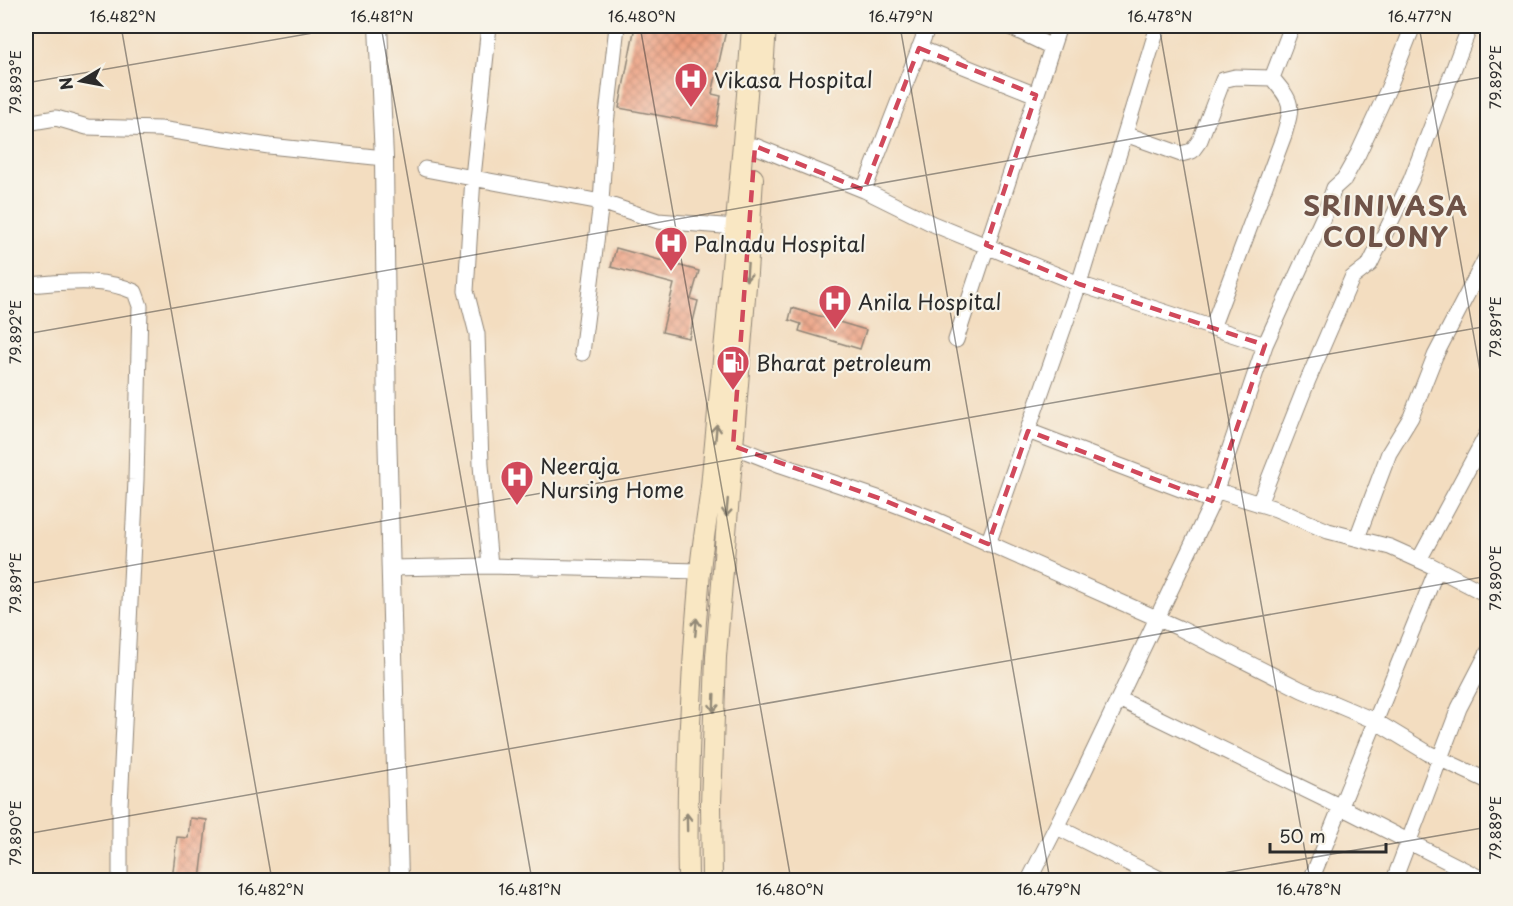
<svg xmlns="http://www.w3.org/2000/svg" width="1513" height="906" font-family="'Playpen Sans',sans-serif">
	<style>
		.building { fill: url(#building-cross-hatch) }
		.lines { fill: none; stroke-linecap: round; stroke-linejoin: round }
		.minor-casing { stroke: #8f8476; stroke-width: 17 }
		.tertiary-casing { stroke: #8f8476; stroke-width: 20 }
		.secondary-casing { stroke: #8f8476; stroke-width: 22 }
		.minor { stroke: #fff; stroke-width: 15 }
		.tertiary { stroke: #fff; stroke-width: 18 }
		.secondary { stroke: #f9e7c3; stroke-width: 20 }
		.oneway { stroke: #928977 }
		.marked { fill: none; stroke: #d1495b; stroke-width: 4.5; stroke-dasharray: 12 8; stroke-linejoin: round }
		.ticks { fill: none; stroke: #2b2b2b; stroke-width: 1.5; stroke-opacity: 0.45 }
		.labels { text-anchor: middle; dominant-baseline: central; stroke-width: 4.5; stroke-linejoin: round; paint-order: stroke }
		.poi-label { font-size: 21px; fill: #2b2b2b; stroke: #f7f3e8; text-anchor: start }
		.district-label { font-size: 27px; font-weight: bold; letter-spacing: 1.5px; fill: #6f5348; stroke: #f7f3e8 }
		.neatline { fill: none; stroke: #2b2b2b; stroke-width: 2 }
		.ticks-label { font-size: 15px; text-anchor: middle; fill: #2b2b2b }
	</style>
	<defs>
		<pattern id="building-cross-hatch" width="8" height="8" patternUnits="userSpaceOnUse" patternTransform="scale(1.5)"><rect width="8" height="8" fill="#ed9e7f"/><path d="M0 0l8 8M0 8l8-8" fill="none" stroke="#c08168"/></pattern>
	</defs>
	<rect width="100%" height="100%" fill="#f7f3e8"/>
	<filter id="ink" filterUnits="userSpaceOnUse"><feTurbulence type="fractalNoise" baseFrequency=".0167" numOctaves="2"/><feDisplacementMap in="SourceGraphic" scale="12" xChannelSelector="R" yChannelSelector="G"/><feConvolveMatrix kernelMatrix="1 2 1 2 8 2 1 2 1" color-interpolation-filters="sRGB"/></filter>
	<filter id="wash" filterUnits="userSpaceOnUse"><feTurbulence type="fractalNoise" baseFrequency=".008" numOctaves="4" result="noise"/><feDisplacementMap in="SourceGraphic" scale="24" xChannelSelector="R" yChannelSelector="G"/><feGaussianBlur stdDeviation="1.35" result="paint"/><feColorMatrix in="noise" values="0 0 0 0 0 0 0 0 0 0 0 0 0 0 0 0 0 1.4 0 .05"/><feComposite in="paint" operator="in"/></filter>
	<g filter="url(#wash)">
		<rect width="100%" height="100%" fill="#f3ddc0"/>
		<g id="blocks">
			<path class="building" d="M635,26h92l-15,68 9,2 -5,30 -97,-18z
				M616,248l83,23 -8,28 7,2 -9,37 -27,-6 12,-48 -63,-17z
				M792,308l74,22 -6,19 -61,-18 2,-7 -12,-4z
				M190,818l17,2 -7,60h-28l5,-43 11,1z"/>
		</g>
	</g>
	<g filter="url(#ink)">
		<use href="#blocks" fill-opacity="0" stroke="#8f8476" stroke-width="1.5"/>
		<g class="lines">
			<defs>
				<path id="minor" d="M489,26l-16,151 -7,114 11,43 4,131 9,101
					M1008,26l44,21
					M919,48l117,47
					M1272,78l20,-52
					M26,123l30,-5 31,9 73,2 109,17 115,12
					M1125,134l56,20 11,-3 8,-11 23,-60 12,-3 37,1c21,25 21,26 12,57l-72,193
					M755,146l109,44 69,34 146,60 186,61
					M425,169l176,33 57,19 78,6
					M864,190l64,-164
					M26,285c35,-2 76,-9 109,7l5,14 -4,174 -16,325v75
					M956,340l103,-314
					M582,353l19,-151 5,-78 11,-98
					M1028,431l184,70
					M733,446l48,19 100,34 55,21 243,108 123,62 73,31 53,32 60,28
					M1215,490l61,19 52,22 62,16 40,18 58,30
					M1259,504l49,-124 44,-102 18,-14 41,-84 59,-154
					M1357,538l32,-85 22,-36 24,-61 53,-102
					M988,544l91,-260 79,-258
					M1419,560l69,-128
					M390,568l100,-2 210,5
					M1119,699l222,108 143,73
					M1057,827l105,53
					M1029,880l49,-96 132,-277 55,-162 61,-134 8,-23 10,-9 14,-25 31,-67 24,-61
					M1311,880l126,-311
					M1394,880l65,-172 29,-56"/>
				<path id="tertiary" d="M378,26l6,132 3,270 12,452"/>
				<path id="secondary" d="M763,71l3,-45
					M688,880c-2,-102 3,-205 12,-308 2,-28 8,-57 11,-85 14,-154 31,-308 41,-461
					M712,880l-1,-76 5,-147 31,-384 6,-95"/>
			</defs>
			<use href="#minor" class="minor-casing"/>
			<use href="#tertiary" class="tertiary-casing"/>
			<use href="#secondary" class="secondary-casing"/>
			<use href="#minor" class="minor"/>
			<use href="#tertiary" class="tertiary"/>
			<use href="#secondary" class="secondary"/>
		</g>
		<defs><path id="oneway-shaft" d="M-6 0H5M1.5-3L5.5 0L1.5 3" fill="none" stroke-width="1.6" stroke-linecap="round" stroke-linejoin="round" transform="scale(1.5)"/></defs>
		<g class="oneway">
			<use href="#oneway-shaft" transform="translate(747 272) rotate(94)"/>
			<use href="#oneway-shaft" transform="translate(716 433) rotate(-85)"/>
			<use href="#oneway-shaft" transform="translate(727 508) rotate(95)"/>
			<use href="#oneway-shaft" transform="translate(696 627) rotate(-85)"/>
			<use href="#oneway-shaft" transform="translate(714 703) rotate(92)"/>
			<use href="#oneway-shaft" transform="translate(687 822) rotate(-91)"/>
		</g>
	</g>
	<path class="marked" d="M919,48l117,47 -50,150 93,39 186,61 -53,156 -184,-70 -40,113 -107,-45 -148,-53 22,-300 109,44z"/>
	<path class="ticks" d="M121,26l151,854M381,26l151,854M640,26l151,854M900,26l150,854M1159,26l151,854M1419,26l69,390M26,83l327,-57M26,334l1462,-258M26,584l1462,-258M26,834l1462,-258M1183,880l305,-53"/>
	<defs>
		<symbol id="hospital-pin" viewBox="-11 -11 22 30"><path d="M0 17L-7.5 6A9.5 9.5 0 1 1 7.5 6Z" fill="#d1495b" stroke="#f7f3e8"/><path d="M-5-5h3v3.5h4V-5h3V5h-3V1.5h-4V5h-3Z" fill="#fff"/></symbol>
		<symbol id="fuel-pin" viewBox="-11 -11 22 30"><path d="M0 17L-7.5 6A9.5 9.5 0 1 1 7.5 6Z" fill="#d1495b" stroke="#f7f3e8"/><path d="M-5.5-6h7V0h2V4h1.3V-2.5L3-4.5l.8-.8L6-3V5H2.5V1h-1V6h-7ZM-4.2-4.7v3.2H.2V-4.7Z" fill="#fff"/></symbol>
	</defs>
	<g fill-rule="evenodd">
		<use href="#hospital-pin" x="672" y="60" width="38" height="52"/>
		<use href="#hospital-pin" x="652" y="224" width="38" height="52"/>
		<use href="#hospital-pin" x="816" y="282" width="38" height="52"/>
		<use href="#fuel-pin" x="714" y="343" width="38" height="52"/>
		<use href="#hospital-pin" x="498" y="458" width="38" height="52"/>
	</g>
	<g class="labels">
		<g class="poi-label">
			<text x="714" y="79">Vikasa Hospital</text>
			<text x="694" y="243">Palnadu Hospital</text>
			<text x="858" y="301">Anila Hospital</text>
			<text x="756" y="362">Bharat petroleum</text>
			<text x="540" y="465">Neeraja<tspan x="540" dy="24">Nursing Home</tspan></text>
		</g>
		<g class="district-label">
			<text x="1386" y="204">SRINIVASA<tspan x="1386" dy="31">COLONY</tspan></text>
		</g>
	</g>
	<rect width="1513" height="906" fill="none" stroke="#f7f3e8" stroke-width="66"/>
	<g transform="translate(81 81) rotate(260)" stroke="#f7f3e8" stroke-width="4.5" paint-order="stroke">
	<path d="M0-4.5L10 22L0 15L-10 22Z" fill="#2b2b2b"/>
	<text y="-9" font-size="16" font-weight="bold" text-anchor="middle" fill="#2b2b2b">N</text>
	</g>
	<path d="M1270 843v9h116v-9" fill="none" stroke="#2b2b2b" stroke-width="3"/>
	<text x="1279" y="843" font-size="18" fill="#2b2b2b" stroke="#f7f3e8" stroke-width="4.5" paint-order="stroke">50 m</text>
	<rect x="33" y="33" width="1447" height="840" class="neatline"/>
	<g class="ticks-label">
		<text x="123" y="22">16.482°N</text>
		<text x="382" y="22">16.481°N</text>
		<text x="642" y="22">16.480°N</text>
		<text x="901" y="22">16.479°N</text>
		<text x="1160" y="22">16.478°N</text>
		<text x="1420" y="22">16.477°N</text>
		<text transform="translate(1496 77) rotate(-90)" y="5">79.892°E</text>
		<text transform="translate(16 82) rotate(-90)" y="5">79.893°E</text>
		<text transform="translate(1496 327) rotate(-90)" y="5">79.891°E</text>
		<text transform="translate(16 332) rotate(-90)" y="5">79.892°E</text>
		<text transform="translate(1496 578) rotate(-90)" y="5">79.890°E</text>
		<text transform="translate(16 583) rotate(-90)" y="5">79.891°E</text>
		<text transform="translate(1496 828) rotate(-90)" y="5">79.889°E</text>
		<text transform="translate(16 833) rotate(-90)" y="5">79.890°E</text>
		<text x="271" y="895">16.482°N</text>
		<text x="530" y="895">16.481°N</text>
		<text x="790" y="895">16.480°N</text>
		<text x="1049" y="895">16.479°N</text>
		<text x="1309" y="895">16.478°N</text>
	</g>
</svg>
